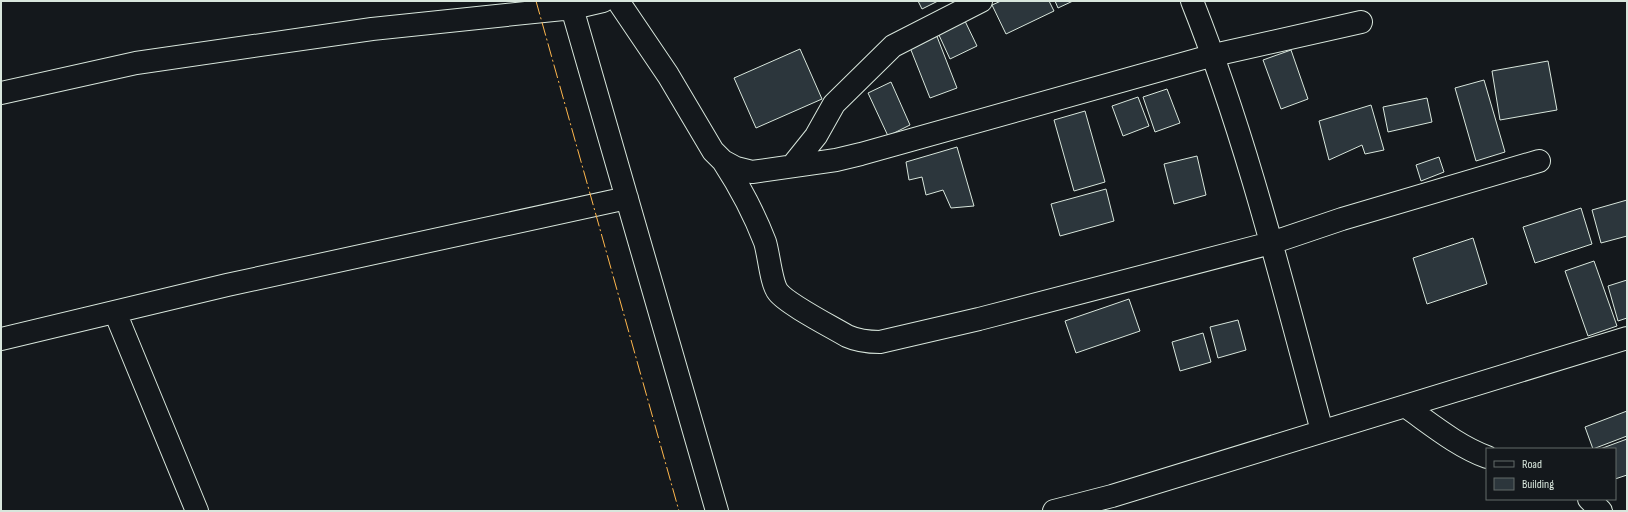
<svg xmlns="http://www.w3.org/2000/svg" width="1628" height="512" font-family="'Sofia Sans Condensed',sans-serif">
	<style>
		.building { fill: #2c363c; stroke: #d8e6dc }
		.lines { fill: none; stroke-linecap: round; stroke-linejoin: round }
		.street-casing { stroke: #d8e6dc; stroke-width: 24 }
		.street { stroke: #14181c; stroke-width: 22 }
		.power { stroke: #ffb74d; stroke-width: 1; stroke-dasharray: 14 3 2 3; stroke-linecap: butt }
	</style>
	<rect width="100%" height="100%" fill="#14181c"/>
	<path class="building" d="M918,1h20l-16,8z
		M1001,1h48l5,10 -48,23 -14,-29z
		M1055,1h18l-15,7z
		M965,21l12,25 -27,13 -12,-26z
		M936,34l21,54 -27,10 -21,-53z
		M800,49l22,50 -66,29 -22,-50z
		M1291,50l17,49 -27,10 -18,-49z
		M1548,61l9,49 -57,10 -8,-49z
		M1484,80l21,72 -29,9 -21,-73z
		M891,82l19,43 -22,11 -20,-43z
		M1167,89l13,34 -25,9 -12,-35z
		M1138,97l11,29 -26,10 -11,-30z
		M1427,98l5,24 -44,10 -5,-25z
		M1371,105l13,45 -19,4 -3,-9 -33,15 -10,-39z
		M1085,111l20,71 -31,9 -20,-71z
		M957,147l17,59 -23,2 -8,-18 -17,5 -4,-18 -13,3 -3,-18z
		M1197,156l9,39 -32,9 -10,-40z
		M1439,157l5,15 -23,9 -5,-16z
		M1106,189l8,32 -54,15 -9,-32z
		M1627,200v36l-26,7 -9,-33z
		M1581,208l11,36 -57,19 -12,-36z
		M1473,238l14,46 -60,20 -14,-46z
		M1594,261l23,65 -29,10 -23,-65z
		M1627,280v38l-9,3 -10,-35z
		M1129,299l11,32 -64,22 -11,-32z
		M1238,320l8,30 -28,8 -8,-31z
		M1203,333l8,29 -31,9 -8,-29z
		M1627,411v25l-34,13 -8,-22z
		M1627,439v36l-12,4v-30h-15z"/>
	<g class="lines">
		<defs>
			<path id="street" d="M570,1l147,510
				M618,1l50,74 45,76 10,10 13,7 16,4 84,-12 25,-6 353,-99 147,-33
				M1192,1c55,138 91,286 130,430
				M1,93l135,-30 236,-34 201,-21 30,-7
				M723,161c15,23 32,55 42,81 4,13 6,41 13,50 9,12 54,35 69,44 11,5 21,6 33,6l99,-23 292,-76 71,-24 197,-58
				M792,166l24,-30 18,-32 59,-58 88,-45
				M115,312l82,199
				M1,339l226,-54 400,-87
				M1405,406c26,18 52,40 82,51
				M1589,499l12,12
				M1054,511l58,-15 515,-158"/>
		</defs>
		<use href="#street" class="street-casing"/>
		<use href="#street" class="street"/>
		<path class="power" d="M536,1l143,510"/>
	</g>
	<rect width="1628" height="512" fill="none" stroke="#d8e6dc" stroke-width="4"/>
	<rect x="1486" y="448" width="130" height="52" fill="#14181c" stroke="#626a69"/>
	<rect x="1494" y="461" width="20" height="6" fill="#14181c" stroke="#626a69"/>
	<text x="1522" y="468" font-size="12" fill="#d8e6dc">Road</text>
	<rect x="1494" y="478" width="20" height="12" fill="#2c363c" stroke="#626a69"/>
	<text x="1522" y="488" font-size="12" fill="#d8e6dc">Building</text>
</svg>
